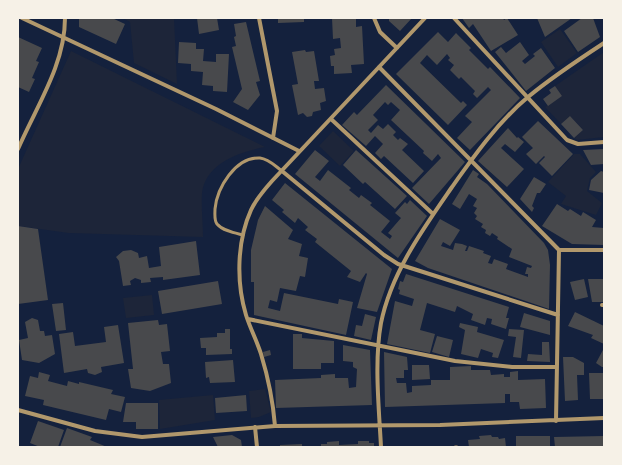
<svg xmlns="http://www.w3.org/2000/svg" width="622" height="465" font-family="'Fira Sans Condensed',sans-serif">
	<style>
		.green { fill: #1d2539 }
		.building { fill: #48494c }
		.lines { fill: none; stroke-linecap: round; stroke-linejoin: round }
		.service { stroke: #b1986c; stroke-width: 3 }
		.minor { stroke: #b1986c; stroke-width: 4 }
	</style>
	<rect width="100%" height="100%" fill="#14213d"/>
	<path class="green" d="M123,18h51l3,66 -43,-21 -4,-41z
		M560,29l17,24 -19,14 -17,-25z
		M71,51l194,96c-26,5 -59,16 -63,46 -1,14 1,29 1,44l-134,-4 -51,-7v-57z
		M604,52v85l-27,3 -3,-2 9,-8 -13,-14 -9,8 -16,-17 17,-11 -7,-10z
		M333,131l21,20 -14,15 -21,-20z
		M574,154h6l16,18 -6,6 -3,13 15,12 -6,12 -35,-11 5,-8 -18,-14z
		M152,295l2,20 -28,3 -3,-20z
		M265,389l6,23 -12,5 -8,1 -2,-27z
		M213,395l2,25 -55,9 -1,-29z"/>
	<path class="building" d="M79,18h33l13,6 -9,20 -37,-17z
		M197,18h20l2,12 -20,4z
		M278,18h26v4l-26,1z
		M332,18h21l3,1v8l6,-1 2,38 -13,1 1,8 -18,1v-8h-3l-1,-10 5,-1 -1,-6 7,-1 -1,-10 -7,1z
		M389,18h23l-12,13 -11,-10z
		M462,18h41l1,2 3,-2 11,17 -27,16 -18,-27 -4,4z
		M537,18h35l-27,19z
		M582,18h11l7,19 -22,15 -14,-21z
		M246,22l14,59 -4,1 4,13 -12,15 -15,-8 9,-13 -10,-42 4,-1 -2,-9 2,-1 -2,-12z
		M438,32l10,10 8,-9 15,15 -2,2 19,19 2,-2 30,31 -50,52 -13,-12 15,-16 -7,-6 26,-26 -3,-3 -11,11 -4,-4 2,-3 -14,-14 -2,2 -9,-9 4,-5 -6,-5 2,-2 -3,-4 -10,11 -10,-10 -7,8 41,40 2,-2 4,4 -19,20 -52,-51z
		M18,37l24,11 -6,13 3,1 -7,16 3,1 -6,13 -11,-5z
		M179,42l17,1v6h8l-1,12 13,1v-8h13l-2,38 -14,-1v-5l-11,-1 1,-13 -12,-1v-7l-13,-1z
		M520,42l9,13 -7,6 3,3 10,-8 -2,-2 8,-6 14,20 -29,23 -31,-39 6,-5 5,6z
		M305,50l1,2 8,-1 5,30h-5l1,8 9,-1 2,13 -6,2 1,7 -8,2 -1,4 -5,1 -4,-4 -5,2 -6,-30 6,-1 -6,-32z
		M386,85l79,77 -36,42 -17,-16 29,-30 -3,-4 -6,7 -9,-8 1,-2 -33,-31 9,-10 -9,-8 -3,3 -3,-3 -12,13 5,5 -10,10 3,3 7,-8 5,4 5,-5 8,8 -3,3 5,5 2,-2 8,6 -6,6 22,21 -11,12 -29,-27 -3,3 -6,-6 8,-9 -8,-8 -9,10 -24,-21 12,-13 3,3z
		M555,86l7,10 -14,10 -5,-7 8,-6 -2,-3z
		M570,116l13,14 -9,8 -13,-14z
		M538,121l35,33 -21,22 -13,-13 6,-6 -1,-1 -8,8 -10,-10 7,-6 -11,-11z
		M508,128l9,10 1,-1 6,5 -9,10 -10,-8 -4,4 23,21 -17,18 -29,-26z
		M604,149v15l-13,1 -8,-15z
		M315,150l14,11 -14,16 5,4 8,-11 23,18 -2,2 10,8 2,-3 11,8 -2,2 20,16 -9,11 9,7 2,-3 -4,-3 13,-15 -6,-5 10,-11 2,2 3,-4 17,16 -29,42 -103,-84z
		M356,150l51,46 -12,13 -30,-27 -2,2 -20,-19z
		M473,170l6,4 -2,3 10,7 57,59 4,7 2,15 -1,44 -121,-41 -13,-7 25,-42 20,11 -10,16 -7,-4 -2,4 12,4 2,-7 7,1 5,2 -2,5h2l2,-5 15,5 -1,2 8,3 -3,7 4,1 2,-5 14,5 -2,5 22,8v-3h-3l2,-7 4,1 1,-2 -23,-9 3,-8 -15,-10 1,-2 -6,-4 -2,3 -5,-3 1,-3 -5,-3 2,-3 -8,-5 2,-3 -3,-3 3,-5 -4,-2 4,-7 -8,-5 -9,15 -8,-5z
		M601,171l3,1v21l-15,-3 2,-10z
		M534,177l12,7 -6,9h-3l-5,13 2,2 -2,4 -12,-13z
		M285,183l107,86 -15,43 -20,-4 10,-34 -1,-1 -6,9 -13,-5 4,-6 -36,-29 2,-3 -12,-9 3,-3 -10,-9 -3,5 -13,-11 2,-2 -12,-10z
		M557,204l11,7 2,-2 11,7 2,-4 13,8 -4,7 12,1v17l-32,-1 -30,-18z
		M265,206l28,24 -5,9 14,5 -3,12 9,2 -3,19 -5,-1 -4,15 -16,-3 -3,14 -7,-2 -2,8 12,3 4,-18 54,11 1,-5 14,3 -7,33 -92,-20v-33h-3v-32l7,-30z
		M18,226l20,3 10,71 -30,4z
		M196,241l4,34 -37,5v-3l-13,1 1,4 -10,1v-3l-6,-2 -5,3 1,4 -8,1 -4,-25 -3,-4 7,-6 8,-1 7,3 1,5 8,-2 2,12 12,-2 -2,-19z
		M406,274l103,33 -3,11h3l-3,11 -15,-5 1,-5 -5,-1 -2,7 -14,-5 2,-6 -16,-8 -2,6 -28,-9 -7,27 15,4 -5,19 -43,-9 8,-43 17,5 2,-7 -15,-5 1,-4 -2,-1 2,-8 3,1z
		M584,279l4,18 -13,3 -5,-18z
		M588,279h16v23h-12z
		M218,281l4,23 -60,10 -4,-23z
		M63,303l3,27 -10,1 -4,-27z
		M575,312l29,14v18l-13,-6 2,-3 -25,-9z
		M524,313l26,8v14l-30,-8z
		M365,314l11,3 -5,23 -17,-4 2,-11 6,1z
		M32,318l6,2 2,11h4l1,5 7,-1 3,19 -16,9 -17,-3 -3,-20 9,-2 -3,-16z
		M158,320l1,5 8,-1 3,27 -9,1 2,12h6l2,19 -21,8 -19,-3 -3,-19h5l-5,-46z
		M460,323l18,4 -1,5 27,8 -6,18 -6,-1 1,-4 -12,-4 -3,9 -17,-4 4,-24 -6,-3z
		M118,325l6,38 -23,4 1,5 -7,3 -7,-2 -1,-4 -23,4 -5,-39 14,-2 2,14 31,-4 -2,-15z
		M225,329h5v20h2v5l-26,1v-7h-5l-1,-10 17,-1v-4h8z
		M509,329l15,1 -3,28 -8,-1 3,-20 -8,-1z
		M293,334h9v4l32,3v22h-13v6h-28z
		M437,336l16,4 -4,17 -17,-5z
		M542,342h7l1,20 -23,-1 1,-7 14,1z
		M343,345l27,5 2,55 -96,3 -1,-28 46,-2v-3l14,-1v4h13l1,10 7,-1 1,-18 -4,-2v-5l-10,-1z
		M604,348v19h-2l-6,-4z
		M270,350l1,5 -7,2 -1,-5z
		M384,352l23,5 1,13h-4v8h-8l1,5h9l1,10 5,-1v-6l19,-1v-5h19v-13l21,-1v4h19l1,5 13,-1v3h6v-5l8,-1v9l27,-1 1,29 -26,1 -1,-7h-9v-8h-5v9l-120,4z
		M563,357h10l11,6v12h-7l1,25 -13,1z
		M233,360l2,22 -25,1 -1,-6 -3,1 -1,-16z
		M412,365h17l1,14 -18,1z
		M39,372l11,3 -2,6 19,5 1,-5 11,3v-2l34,8 -2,4 14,3 -4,15 -12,-3 -3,11 -63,-15 1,-5 -19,-4 5,-20 8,2z
		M589,373h14l1,26h-14z
		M246,395l1,16 -31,2 -1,-15z
		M126,403h32v26h-22v-7h-13z
		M38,421l26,9 -6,17h-18l-10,-4z
		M67,428l25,9 -2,3 17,7h-47z
		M232,435l9,5 1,7h-24l-5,-10z
		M491,435l1,2h6l1,2 6,-1 1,9h-37l-1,-7 12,-1 -1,-3z
		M516,436h34v11h-34z
		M604,436v11h-49l-1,-10z
		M339,441v4l19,-1v-3h11v2h5v4h-53v-3h6v-2z
		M302,444v3h-22v-2z"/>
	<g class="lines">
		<path class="service" d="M243,235c-8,-2 -20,-4 -26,-11 -3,-4 -2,-10 -2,-15 2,-21 20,-52 45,-51 9,1 15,8 22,13
			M455,447h2"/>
		<path class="minor" d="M22,18l194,91 83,42
			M259,18l18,93 -4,27
			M374,18l6,14 17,16
			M454,18l113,122 11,4 26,-2
			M379,67l180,183h45
			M331,119l102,95
			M18,149c18,-42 47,-84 47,-131
			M282,171l102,84 14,9 160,51
			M602,305h2
			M248,319l207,42 57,6h45
			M18,410l77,21 47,6 133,-11 165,-1 164,-7
			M556,421l3,-171
			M275,426c-2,-25 -7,-49 -14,-72 -4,-13 -11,-26 -15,-39 -10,-33 -9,-74 5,-105 5,-11 13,-20 21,-29l153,-163
			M255,427l2,20
			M381,447c-2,-39 -7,-85 0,-124 10,-50 42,-94 71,-136 22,-31 46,-65 76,-90 24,-20 50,-37 76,-54"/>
	</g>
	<rect width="622" height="465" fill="none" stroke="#f6f1e7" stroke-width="38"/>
</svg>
